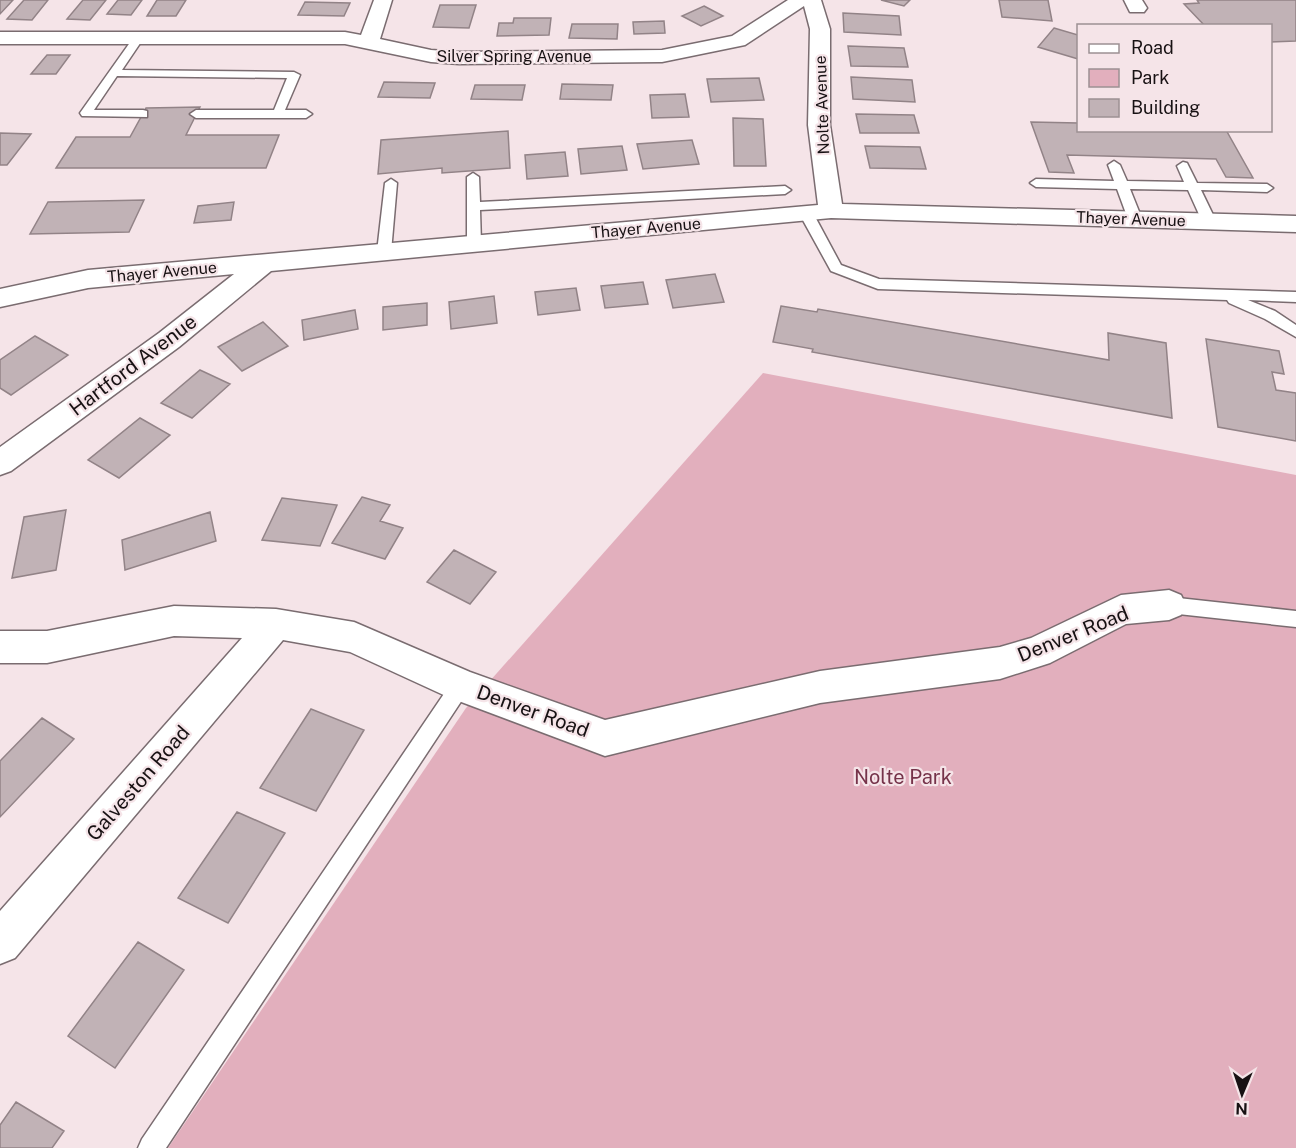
<svg xmlns="http://www.w3.org/2000/svg" width="1296" height="1148" font-family="'Public Sans',sans-serif">
	<style>
		.green { fill: #e2afbd }
		.building { fill: #c1b2b6; stroke: #928387; stroke-width: 1.5 }
		.lines { fill: none; stroke-linecap: round; stroke-linejoin: round }
		.service-casing { stroke: #7a6c70; stroke-width: 3 }
		.minor-casing { stroke: #7a6c70; stroke-width: 3 }
		.service { fill: #fff; fill-rule: evenodd }
		.minor { fill: #fff; fill-rule: evenodd }
		.labels { text-anchor: middle; dominant-baseline: central; stroke-width: 4.5; stroke-linejoin: round; paint-order: stroke }
		.far-street-label { font-size: 16px; fill: #171113; stroke: #f5e4e8 }
		.street-label { font-size: 20px; fill: #171113; stroke: #f5e4e8 }
		.park-label { font-size: 20px; fill: #76334a; stroke: #f5e4e8 }
	</style>
	<rect width="100%" height="100%" fill="#f5e4e8"/>
	<path class="green" d="M763,373l533,102v673h-1128l298,-440z"/>
	<path class="building" d="M0,0h13l-13,14z
		M24,0h24l-16,20 -25,-1z
		M83,0h23l-16,20 -23,-1z
		M118,0h24l-11,15 -24,-1z
		M157,0h29l-10,16h-29z
		M881,0h29l-6,6z
		M999,0h49l4,21 -50,-4z
		M1197,0h99v41l-26,1v-16h-65l-21,-22 15,-1z
		M305,2l45,1 -6,13 -46,-1z
		M440,5h36l-7,23 -36,-1z
		M704,6l19,10 -22,10 -19,-10z
		M843,13l56,3 2,19 -57,-3z
		M514,18h37l-2,17 -52,1 2,-13h14z
		M664,21l1,12 -31,1 -1,-12z
		M572,24h46l-1,15 -48,-1z
		M1054,28l24,7v24l-40,-12z
		M848,46l56,2 4,19 -57,-1z
		M47,55h23l-14,19h-25z
		M851,77l61,3 3,22 -62,-3z
		M759,78l5,22 -53,2 -4,-23z
		M384,82l51,1 -5,15 -52,-1z
		M562,84l51,1 -2,15 -51,-1z
		M475,85h50l-3,15 -51,-1z
		M685,94l4,23 -37,1 -2,-23z
		M200,107l-14,28h93l-13,33h-210l20,-31h54l16,-29z
		M856,114l58,1 5,18h-59z
		M733,118l30,1 3,47h-32z
		M1031,122l47,1v7h148l27,48 -27,-1 -10,-18 -149,-4 7,18 -25,-1z
		M508,131l2,37 -68,5v-5l-64,6 3,-34z
		M0,133l31,1 -24,31h-7z
		M692,140l7,24 -56,5 -6,-25z
		M622,146l5,24 -46,4 -3,-25z
		M865,146l55,1 6,22 -56,-1z
		M565,152l3,24 -41,3 -2,-24z
		M144,200l-15,32 -99,2 18,-32z
		M234,202l-3,18 -37,3 4,-17z
		M715,274l9,28 -51,6 -7,-28z
		M643,282l5,22 -43,4 -4,-22z
		M576,288l4,22 -42,5 -3,-23z
		M494,296l3,27 -46,6 -2,-27z
		M427,303v22l-44,5v-23z
		M781,306l36,6 1,-3 291,51 -1,-27 58,10 6,75 -360,-66 1,-3 -40,-7z
		M355,310l3,19 -54,11 -2,-20z
		M263,322l25,24 -46,25 -24,-24z
		M35,336l33,19 -57,40 -11,-7v-28z
		M1206,339l73,12 5,23 -12,-2 4,18 20,3v48l-78,-14z
		M200,370l30,14 -38,34 -31,-15z
		M140,418l30,17 -51,43 -31,-18z
		M362,497l28,8 -10,16 23,7 -18,31 -53,-16z
		M282,498l55,7 -17,41 -58,-6z
		M66,510l-10,60 -44,8 12,-61z
		M210,512l6,29 -91,29 -3,-30z
		M454,550l42,22 -26,32 -43,-22z
		M311,709l53,21 -48,81 -56,-23z
		M42,718l32,21 -74,78v-56z
		M237,812l48,21 -57,90 -50,-25z
		M138,942l46,28 -69,98 -47,-32z
		M16,1102l48,29 -12,17h-52v-23z"/>
	<g class="lines">
		<defs>
			<path id="service" d="M140,33l5,3 -23,34 172,2 6,3 -15,35h21l6,4 -6,4h-110l-6,-4 6,-4h78l13,-32 -170,-2 -23,34h49l4,1v6l-65,-1 -2,-3 56,-79z
				M1114,161l6,4 7,16 57,1 -7,-16 6,-4 4,1 10,20 70,1 6,4 -6,4 -66,-2 15,31 -7,4 -7,-4 -14,-31 -58,-1 12,30 -7,4 -7,-4 -11,-30 -81,-2 -6,-4 6,-4 78,2 -6,-16z
				M473,173l6,4 1,25 305,-16 6,4 -6,4 -305,16 1,34 -7,4 -7,-4v-67z
				M391,179l6,4 -6,69 -7,4 -7,-4 8,-69z
				M806,209l7,4 28,52 38,14 417,13v10l-48,-2 27,11 21,14v12l-31,-18 -36,-16 -2,-3 -349,-11 -47,-18 -32,-58z
				M1169,597l127,14v16l-127,-14 -7,-2 -2,-6 2,-6z
				M461,676l7,3 3,6 -3,6 -302,457h-28l4,-9 312,-460z"/>
			<path id="minor" d="M374,0h18l-12,39 51,11 28,2 203,-2 70,-14 56,-36h33l9,29v96l12,79 454,12v16l-465,-14 -560,53 -92,76 -168,124 -11,4v-28l159,-114 75,-59 -146,14 -88,19v-18l88,-19 730,-65 -10,-80 2,-96 -6,-23 -59,39 -83,17 -203,2 -28,-2 -86,-18h-345v-12h345l16,3z
				M1124,0h18l5,8 -3,4h-14z
				M1169,590l12,5 5,10 -5,10 -12,5 -43,4 -76,39 -50,16 -180,24 -215,53 -157,-59 -98,-45 -67,-12 -268,318 -15,6v-53l242,-273 -68,-2 -127,27h-47v-32h47l127,-25 102,3 78,13 116,50 135,48 215,-49 180,-24 31,-9 90,-43z"/>
		</defs>
		<use href="#service" class="service-casing"/>
		<use href="#minor" class="minor-casing"/>
		<use href="#service" class="service"/>
		<use href="#minor" class="minor"/>
	</g>
	<g class="labels">
		<g class="far-street-label">
			<text x="514" y="56">Silver Spring Avenue</text>
			<text transform="translate(822 105) rotate(-92)">Nolte Avenue</text>
			<text transform="translate(1131 219) rotate(2)">Thayer Avenue</text>
			<text transform="translate(646 228) rotate(-5)">Thayer Avenue</text>
			<text transform="translate(162 272) rotate(-5)">Thayer Avenue</text>
		</g>
		<g class="street-label">
			<text transform="translate(133 365) rotate(-37)">Hartford Avenue</text>
			<text transform="translate(1073 634) rotate(-22)">Denver Road</text>
			<text transform="translate(533 711) rotate(20)">Denver Road</text>
			<text transform="translate(138 783) rotate(-49)">Galveston Road</text>
		</g>
		<g class="park-label">
			<text x="903" y="777">Nolte Park</text>
		</g>
	</g>
	<rect x="1077" y="24" width="195" height="108" fill="#f5e4e8" stroke="#9c9093" stroke-width="1.5"/>
	<rect x="1089" y="44" width="30" height="9" fill="#ffffff" stroke="#9c9093" stroke-width="1.5"/>
	<text x="1131" y="54" font-size="18" fill="#171113">Road</text>
	<rect x="1089" y="69" width="30" height="18" fill="#e2afbd" stroke="#9c9093" stroke-width="1.5"/>
	<text x="1131" y="84" font-size="18" fill="#171113">Park</text>
	<rect x="1089" y="99" width="30" height="18" fill="#c1b2b6" stroke="#9c9093" stroke-width="1.5"/>
	<text x="1131" y="114" font-size="18" fill="#171113">Building</text>
	<g transform="translate(1242 1094) rotate(182)" stroke="#f5e4e8" stroke-width="4.5" paint-order="stroke">
	<path d="M0-4.5L10 22L0 15L-10 22Z" fill="#171113"/>
	<text y="-9" font-size="16" font-weight="bold" text-anchor="middle" fill="#171113">N</text>
	</g>
</svg>
